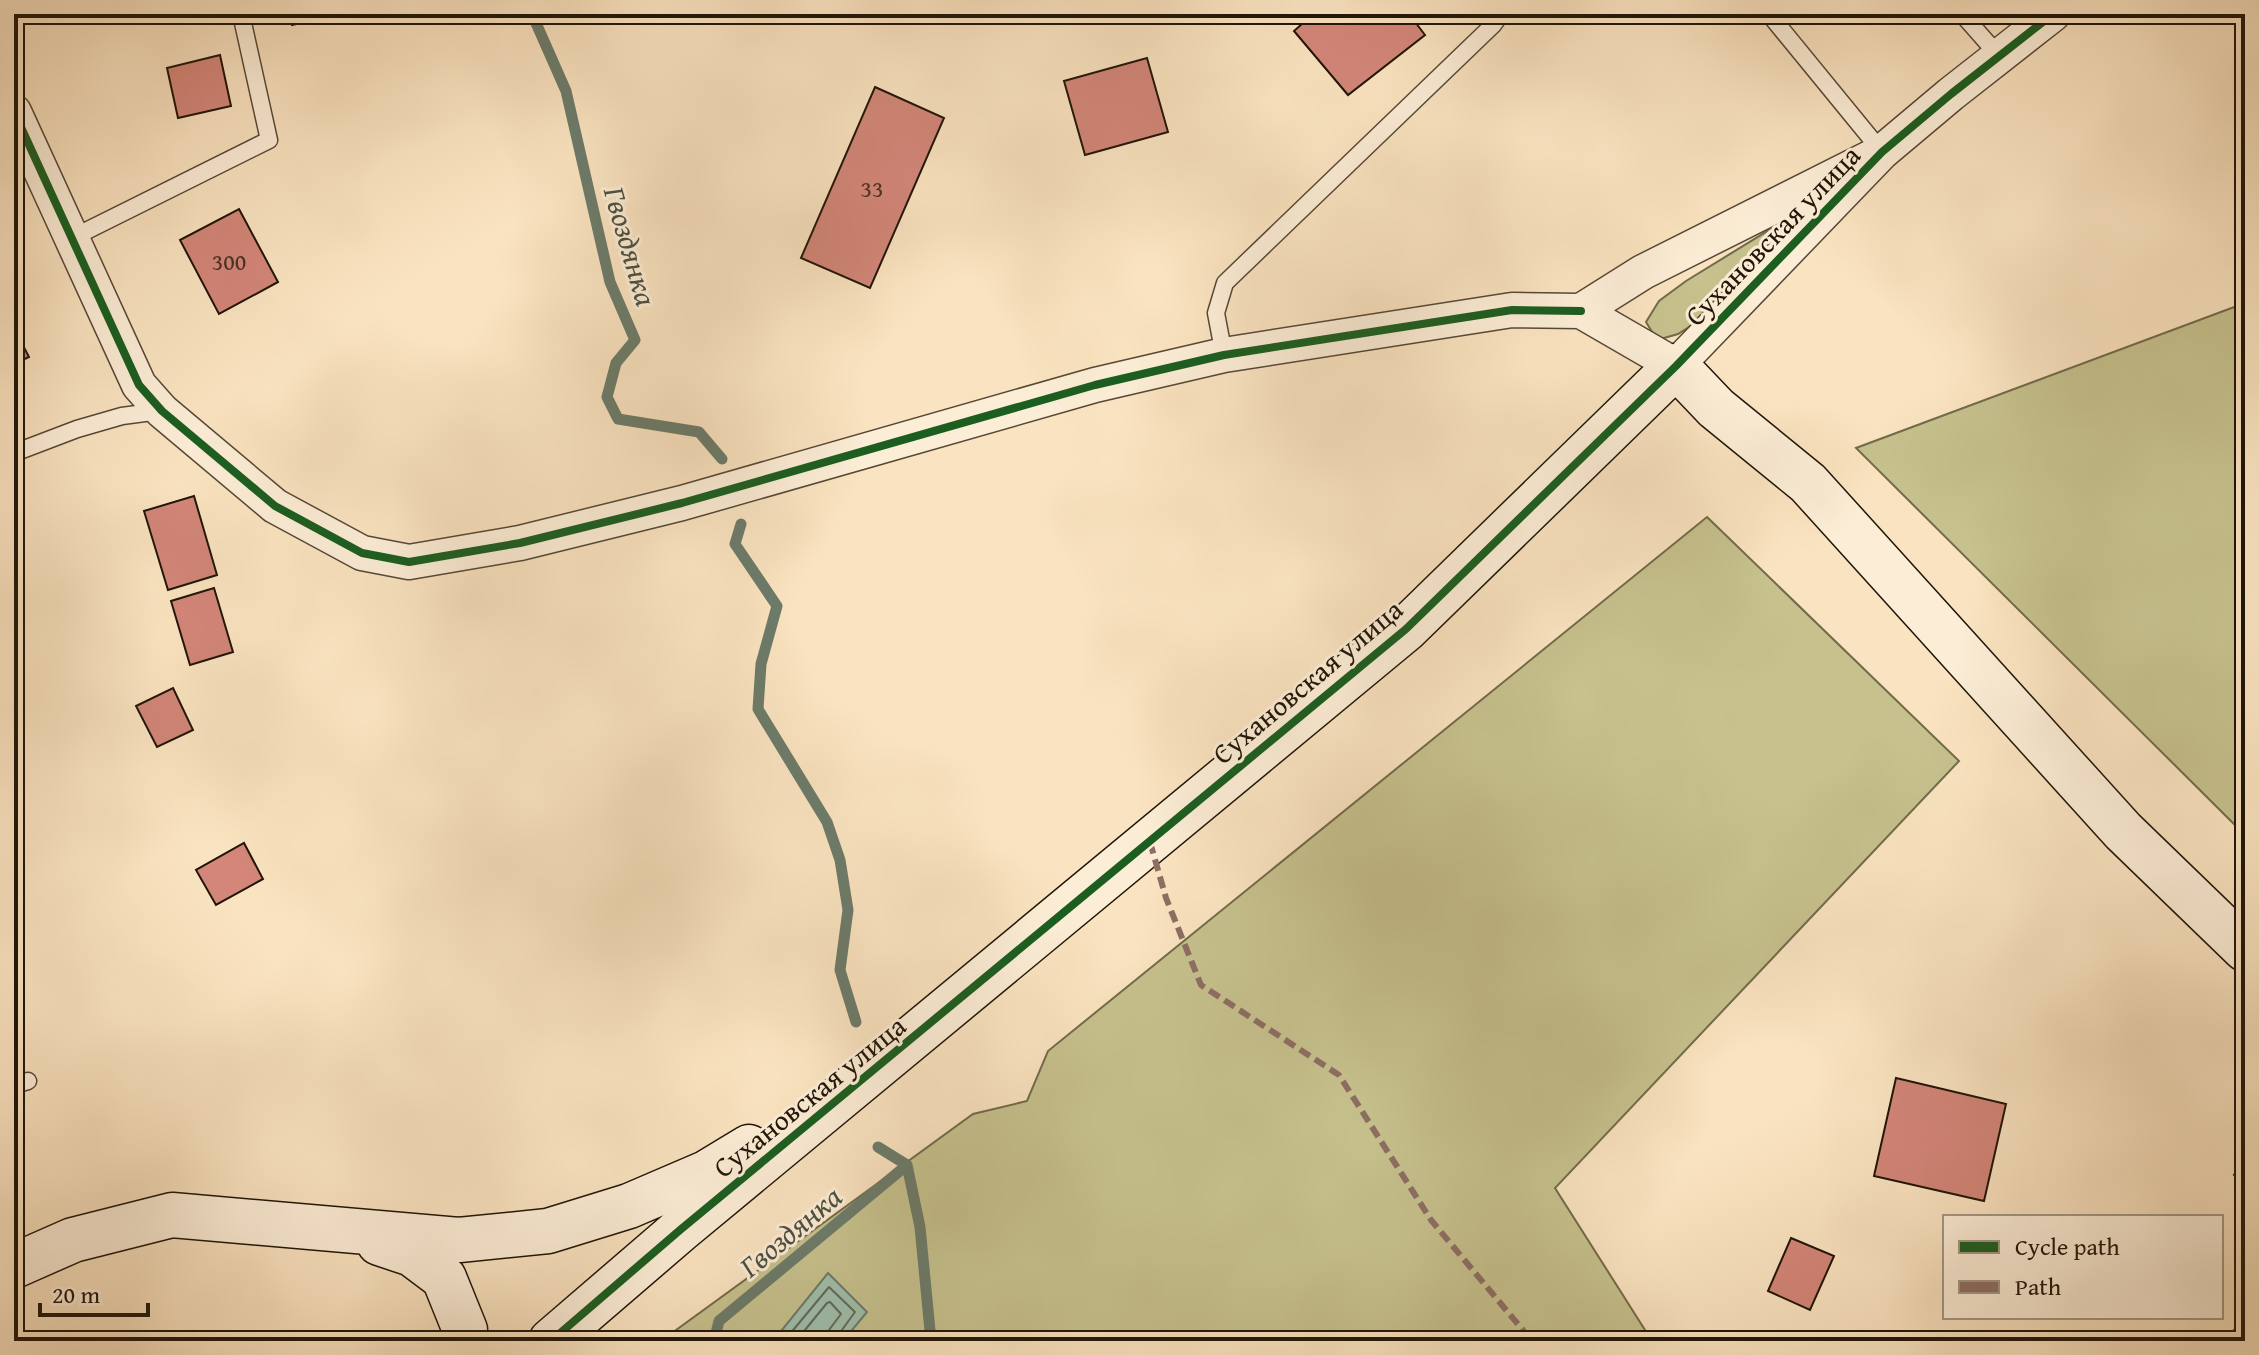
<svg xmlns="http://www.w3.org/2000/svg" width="2259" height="1355" font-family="'Gentium Book Plus',serif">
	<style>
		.green { fill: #c6c18d; stroke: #726b4a; stroke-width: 2 }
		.water { fill: #9fbfac; stroke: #6c7b6a; stroke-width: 2 }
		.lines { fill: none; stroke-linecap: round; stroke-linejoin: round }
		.shore { stroke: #5f6a5a; stroke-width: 2 }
		.stream { stroke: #6c7b6a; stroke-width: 11 }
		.building { fill: #d38679; stroke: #1f1508; stroke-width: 2 }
		.lane-casing { stroke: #564836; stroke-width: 19 }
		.street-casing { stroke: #564836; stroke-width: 37 }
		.secondary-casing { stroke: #1f1508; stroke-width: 47 }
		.lane { stroke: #fcedd6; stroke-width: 16 }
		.street { stroke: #fcedd6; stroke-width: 34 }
		.secondary { stroke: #fcedd6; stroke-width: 44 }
		.quiet { stroke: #8d6e63; stroke-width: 6; stroke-dasharray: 12 6; stroke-linecap: butt }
		.cycleway-casing { stroke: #fcedd6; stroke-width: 13 }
		.cycleway { stroke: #1b5e20; stroke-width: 8 }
		.labels { text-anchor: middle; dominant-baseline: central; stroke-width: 6; stroke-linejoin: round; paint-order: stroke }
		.number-label { font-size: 24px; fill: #4c3124 }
		.street-label { font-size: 28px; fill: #1f1508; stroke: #fcedd6 }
		.water-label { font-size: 30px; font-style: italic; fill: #4c5041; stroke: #fcedd6 }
	</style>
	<rect width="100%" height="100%" fill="#fae3c0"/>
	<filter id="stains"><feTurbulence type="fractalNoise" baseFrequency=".0025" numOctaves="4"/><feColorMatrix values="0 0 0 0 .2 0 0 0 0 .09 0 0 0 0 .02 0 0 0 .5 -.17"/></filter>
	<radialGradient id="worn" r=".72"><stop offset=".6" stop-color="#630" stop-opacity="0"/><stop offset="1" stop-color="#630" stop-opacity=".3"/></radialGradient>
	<path class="green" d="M1800,211l5,6 -105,103 -22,14 -21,6 -11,-18 13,-21 27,-20z
		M2245,303v532l-389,-387z
		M1707,517l252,244 -404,427 97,153h-991l312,-227 54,-13 21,-50z"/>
	<path class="water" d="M828,1273l39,39 -24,29h-70z"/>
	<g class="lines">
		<path class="shore" d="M784,1341l45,-54 26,25 -16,22 -2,7
			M796,1341l31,-38 3,-1 11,12 -12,16 -2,11"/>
		<path class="stream" d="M532,14l34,77 44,191 25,58 -19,23 -9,34 11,22 81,13 23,27
			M741,524l-6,20 42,62 -16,58 -3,45 69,113 13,38 8,50 -8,60 16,52
			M907,1165l13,62 11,114
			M714,1341l5,-20 188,-156 -29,-18"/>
	</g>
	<path class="building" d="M289,14h50l-47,11z
		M1313,14h96l16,21 -77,60 -54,-64z
		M220,55l11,51 -53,12 -11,-50z
		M1147,58l21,74 -83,23 -21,-74z
		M875,87l69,31 -74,170 -69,-30z
		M239,209l39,73 -59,32 -39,-74z
		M14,328l15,29 -15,7z
		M194,496l23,79 -49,15 -24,-79z
		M214,588l19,64 -43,13 -19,-64z
		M173,688l20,42 -36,17 -21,-41z
		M244,843l19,36 -47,26 -20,-35z
		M1896,1078l110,26 -22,97 -110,-25z
		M2245,1161v24l-11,-10z
		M1791,1238l43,18 -24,54 -42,-19z"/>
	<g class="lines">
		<defs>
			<path id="lane" d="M1769,14l113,138
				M1962,14l37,42
				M72,238l197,-98 -28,-126
				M1224,355l-8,-42 9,-30 268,-258 8,-11
				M14,453l63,-24 45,-13 38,-5
				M14,1085l14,-4
				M2236,1341l9,-11"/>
			<path id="street" d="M14,112l125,273 23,26 113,95 87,47 47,9 111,-19 162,-40 413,-118 129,-30 288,-45 69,1
				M1882,152l-239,120 -62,39 95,55 206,-214 69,-58 102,-80"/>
			<path id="secondary" d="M379,1243l33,11 32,24 21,52 -1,11
				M14,1266l59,-26 99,-25 287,25 89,-9 81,-25 77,-33 43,-26
				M551,1341l129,-111 726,-601 270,-263 40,42 92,75 315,348 122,118"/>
		</defs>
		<use href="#lane" class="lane-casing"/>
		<use href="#street" class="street-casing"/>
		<use href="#secondary" class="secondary-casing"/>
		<use href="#lane" class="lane"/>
		<use href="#street" class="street"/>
		<use href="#secondary" class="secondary"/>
		<path class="quiet" d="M1150,842l16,56 35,87 138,90 92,145 101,121"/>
		<defs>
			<path id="cycleway" d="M14,112l125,273 23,26 113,95 87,47 47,9 111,-19 162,-40 413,-118 129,-30 288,-45 69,1
				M551,1341l129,-111 726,-601 270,-263 206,-214 69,-58 102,-80"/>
		</defs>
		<use href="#cycleway" class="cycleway-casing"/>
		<use href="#cycleway" class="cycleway"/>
	</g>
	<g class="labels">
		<g class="number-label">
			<text x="872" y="188">33</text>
			<text x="229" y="261">300</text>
		</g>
		<g class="street-label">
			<text transform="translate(1772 235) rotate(-46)">Сухановская улица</text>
			<text transform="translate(1307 681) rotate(-40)">Сухановская улица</text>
			<text transform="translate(809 1096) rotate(-39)">Сухановская улица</text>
		</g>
		<g class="water-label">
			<text transform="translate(631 246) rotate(74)">Гвоздянка</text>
			<text transform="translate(790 1231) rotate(-40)">Гвоздянка</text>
		</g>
	</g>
	<rect width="2259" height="1355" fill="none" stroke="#fae3c0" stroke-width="48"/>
	<rect x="16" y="16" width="2227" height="1323" fill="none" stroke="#1f1508" stroke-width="4"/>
	<rect x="24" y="24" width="2211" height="1307" fill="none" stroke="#1f1508" stroke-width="2"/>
	<rect x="1943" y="1215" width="280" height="104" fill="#fcedd6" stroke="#a49784" stroke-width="2"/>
	<rect x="1959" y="1241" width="40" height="12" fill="#1b5e20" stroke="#a49784" stroke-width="2"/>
	<text x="2015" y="1255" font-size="24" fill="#1f1508">Cycle path</text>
	<rect x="1959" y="1281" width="40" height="12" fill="#8d6e63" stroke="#a49784" stroke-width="2"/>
	<text x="2015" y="1295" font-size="24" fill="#1f1508">Path</text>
	<path d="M40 1303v12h108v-12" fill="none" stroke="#1f1508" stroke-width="4"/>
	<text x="52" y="1303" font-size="24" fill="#1f1508" stroke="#fcedd6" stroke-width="6" paint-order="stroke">20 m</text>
	<rect width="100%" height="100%" filter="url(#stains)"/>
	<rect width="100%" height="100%" fill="url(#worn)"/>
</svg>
